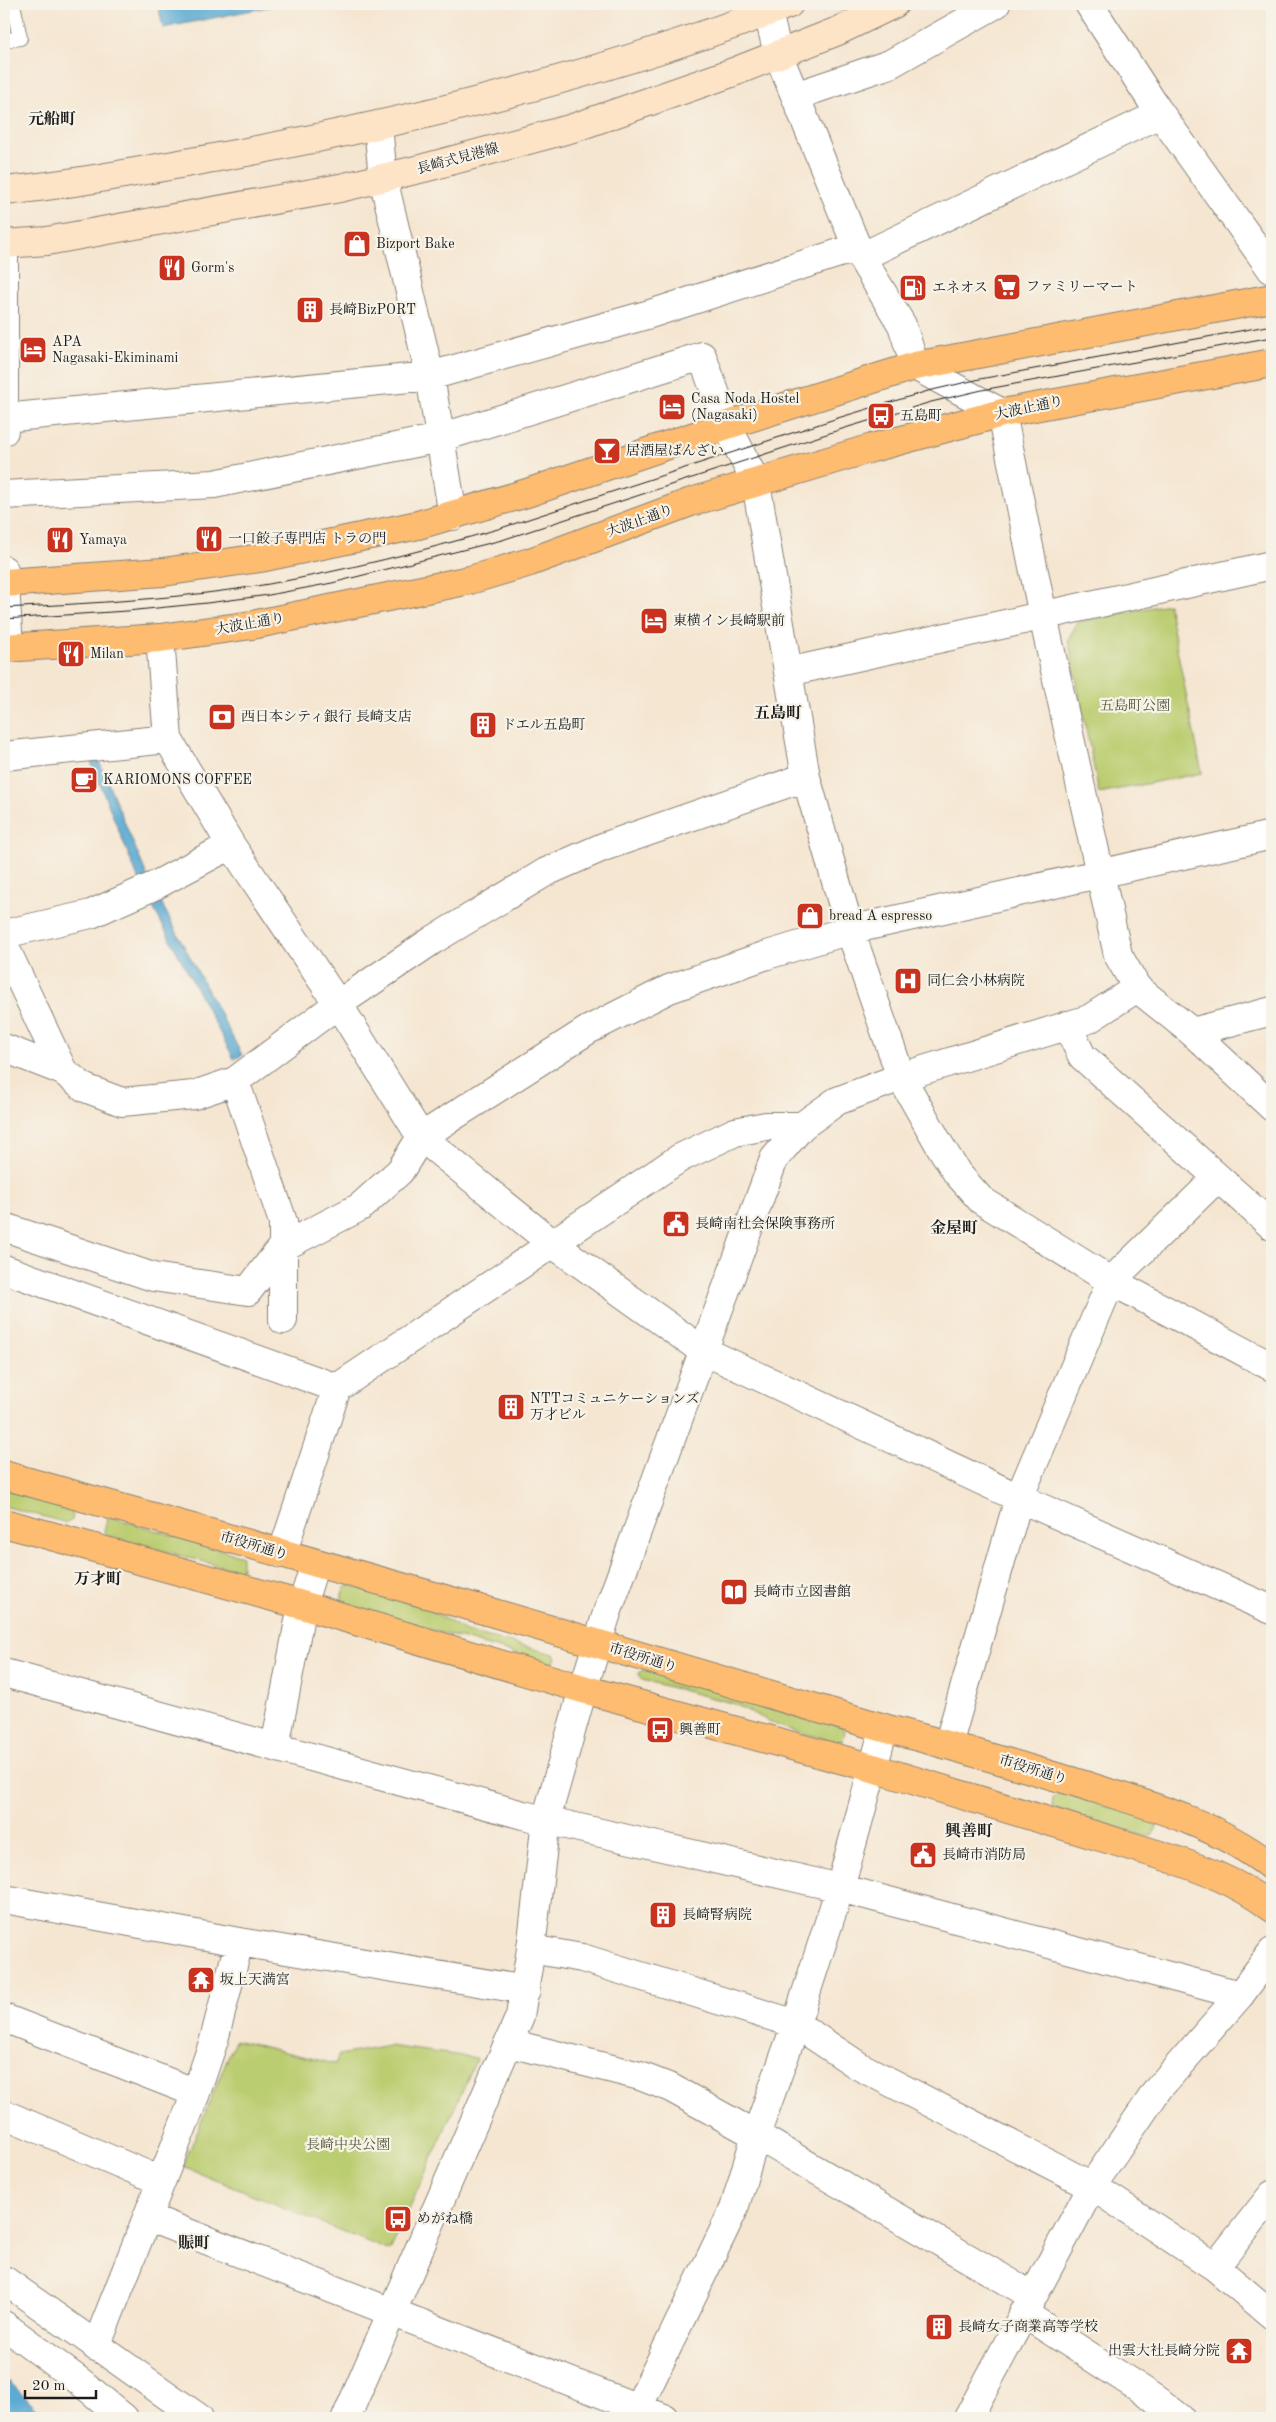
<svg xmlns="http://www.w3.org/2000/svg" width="1276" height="2422" font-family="'Old Standard TT','Noto Serif JP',serif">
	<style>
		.green { fill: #bbcd71; stroke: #6c7446 }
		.water { fill: #58a9d2; stroke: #3a6277 }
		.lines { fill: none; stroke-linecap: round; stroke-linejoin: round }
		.service-casing { stroke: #888176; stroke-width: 16 }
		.minor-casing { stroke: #888176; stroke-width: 30 }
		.tertiary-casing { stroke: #888176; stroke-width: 30 }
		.secondary-casing { stroke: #888176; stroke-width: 30 }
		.trunk-casing { stroke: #888176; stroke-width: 30 }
		.service { stroke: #fff; stroke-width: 14 }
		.minor { stroke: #fff; stroke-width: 28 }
		.tertiary { stroke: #fff; stroke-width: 28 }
		.secondary { stroke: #fee4c6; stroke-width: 28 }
		.trunk { stroke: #fdbc70; stroke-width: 28 }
		.tram { stroke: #1c1c1c; stroke-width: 1 }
		.labels { text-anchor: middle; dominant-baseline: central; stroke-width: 4.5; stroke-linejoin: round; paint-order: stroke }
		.street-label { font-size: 14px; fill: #1c1c1c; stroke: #f7f3e8 }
		.poi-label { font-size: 14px; fill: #1c1c1c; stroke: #f7f3e8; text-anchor: start }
		.park-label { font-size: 14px; fill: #545a3a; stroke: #f7f3e8 }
		.quarter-label { font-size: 16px; font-weight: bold; fill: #1c1c1c; stroke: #f7f3e8 }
	</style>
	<rect width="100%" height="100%" fill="#f7f3e8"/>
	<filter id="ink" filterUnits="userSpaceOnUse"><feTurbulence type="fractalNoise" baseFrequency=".02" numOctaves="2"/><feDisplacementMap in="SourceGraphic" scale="10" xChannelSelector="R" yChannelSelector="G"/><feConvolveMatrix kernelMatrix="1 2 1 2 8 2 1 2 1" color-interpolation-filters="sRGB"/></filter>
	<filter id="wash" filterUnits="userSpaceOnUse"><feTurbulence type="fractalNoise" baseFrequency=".0096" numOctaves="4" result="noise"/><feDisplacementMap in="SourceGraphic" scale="20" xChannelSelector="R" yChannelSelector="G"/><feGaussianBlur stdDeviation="1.12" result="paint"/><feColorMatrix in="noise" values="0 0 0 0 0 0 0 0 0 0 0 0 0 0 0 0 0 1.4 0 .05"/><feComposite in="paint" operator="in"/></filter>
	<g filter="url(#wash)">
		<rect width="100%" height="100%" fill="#f5e6d1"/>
		<path class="green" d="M1168,604l34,169 -103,20 -31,-154 10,-17z
			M4,1489l66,20 3,6 -1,5 -5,3 -63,-17z
			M112,1517l130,39v13l-4,2 -130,-35 -4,-5 3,-11z
			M348,1585l77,22 41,24 88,23 2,5 -4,5 -209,-59c-2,-8 -2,-15 5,-20z
			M644,1669l199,58 2,5 -2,8 -4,3 -58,-16 -49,-24 -90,-23 -4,-6z
			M1059,1792l94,28 3,6 -2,7 -6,4 -90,-27 -6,-3 1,-9z
			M235,2040l100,24 4,-9 50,-9 88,12 -87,193 -207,-85z"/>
		<path class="water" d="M158,4h125l-120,24z
			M98,759l50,119 94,177 -8,4 -94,-176 -49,-121z
			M4,2376l42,42h-42z"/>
	</g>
	<g filter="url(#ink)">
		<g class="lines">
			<defs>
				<path id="service" d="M4,41l16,-3 -7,-34"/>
				<path id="minor" d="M378,126l5,52 47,198 23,140
					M861,257l299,-143
					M4,418l426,-42 220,-62 208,-67
					M4,495l210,-11 226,-46 262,-82 25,69 29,58 50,294 44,153 51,147 38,67 18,29 24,27 130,81 161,86
					M160,638l8,101 63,106 107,159 83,133 132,107 149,106 317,148 253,112
					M788,672l484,-107
					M4,756l164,-17
					M4,934l87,-20 65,-29 75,-40
					M4,945l59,126 22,17 37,14 72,-7 41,-14 103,-77 95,-64 113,-68 57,-25 203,-70
					M1067,1025l15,31 190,170
					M1192,1032l80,-21
					M4,1048l59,23
					M235,1081l48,141v98
					M4,1227l149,50 95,14 33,-43 79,-41 40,-36 21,-34 167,-107 81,-41 95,-33 86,-26 422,-95
					M4,1269l333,119
					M282,1554l55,-166 343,-230 55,-26 31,-6h36
					M4,1673l519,142 317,73 400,107
					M948,1745l71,-247 92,-217 106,-103
					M275,1747l27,-142 13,-41
					M4,1899l235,43 287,48
					M531,1949l51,9 214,66 63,42 233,120 123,81 57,48
					M4,2018l192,75
					M509,2043l131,33 31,12 85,47 277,161
					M4,2114l157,67
					M147,2217l517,201
					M1215,2267l57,-72
					M1023,2313l133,86 24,19
					M96,2347l100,-254 18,-53 25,-98
					M633,2418l101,-209 22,-74 40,-111 44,-136 44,-160"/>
				<path id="tertiary" d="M766,4l12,50 83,203 41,68 13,41 87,47 41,203 75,339 19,33 55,44 80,75
					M1089,4l68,105 115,161
					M795,96l95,-32 106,-60
					M4,243v188
					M4,570l5,77
					M4,2280l195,138
					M4,2325l78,58 42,35
					M346,2418l174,-402 11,-67 15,-129 37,-131 24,-76 167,-454 28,-33 35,-25 64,-24 188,-58 48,-31
					M968,2418l124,-232 66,-97 82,-94 32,-43"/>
				<path id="secondary" d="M4,191c79,-8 158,-24 237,-38 186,-35 371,-81 548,-149
					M4,244l43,-3 293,-53 84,-20 149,-40 158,-55 107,-42 56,-27"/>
				<path id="trunk" d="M4,583l159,-11 97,-14 158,-33 109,-32 200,-68 188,-59 357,-68
					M4,648l156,-10 92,-13 218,-45 60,-18 161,-60 181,-54 130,-35 270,-50
					M4,1475l483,136 397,117c63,16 125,35 187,53 70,22 143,40 201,86
					M4,1523l298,82 281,84 290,79 287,87c40,13 79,27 112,53"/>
			</defs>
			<use href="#service" class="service-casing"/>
			<use href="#minor" class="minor-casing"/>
			<use href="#tertiary" class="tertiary-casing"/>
			<use href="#secondary" class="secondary-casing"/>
			<use href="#trunk" class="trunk-casing"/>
			<use href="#service" class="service"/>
			<use href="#minor" class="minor"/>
			<use href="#tertiary" class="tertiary"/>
			<use href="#secondary" class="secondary"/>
			<use href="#trunk" class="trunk"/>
			<path class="tram" d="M4,608c88,-5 178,-9 265,-24 77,-14 154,-33 229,-55l343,-112 87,-26 52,-12 292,-54
				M4,619l123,-8 80,-8 62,-8 63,-12 170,-43 343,-112 86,-26 51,-12 290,-53"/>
		</g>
	</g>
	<defs>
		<symbol id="shop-square" viewBox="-11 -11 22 22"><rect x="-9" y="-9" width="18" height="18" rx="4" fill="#c8321e" stroke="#f7f3e8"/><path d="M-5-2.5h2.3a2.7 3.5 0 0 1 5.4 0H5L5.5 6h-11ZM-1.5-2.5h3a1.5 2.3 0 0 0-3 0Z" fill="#fff"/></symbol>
		<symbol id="restaurant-square" viewBox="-11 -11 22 22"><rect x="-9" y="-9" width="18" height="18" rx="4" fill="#c8321e" stroke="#f7f3e8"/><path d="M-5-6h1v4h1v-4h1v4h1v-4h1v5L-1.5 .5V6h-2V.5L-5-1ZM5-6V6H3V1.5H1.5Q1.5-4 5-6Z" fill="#fff"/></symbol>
		<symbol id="supermarket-square" viewBox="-11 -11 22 22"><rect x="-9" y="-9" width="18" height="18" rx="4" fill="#c8321e" stroke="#f7f3e8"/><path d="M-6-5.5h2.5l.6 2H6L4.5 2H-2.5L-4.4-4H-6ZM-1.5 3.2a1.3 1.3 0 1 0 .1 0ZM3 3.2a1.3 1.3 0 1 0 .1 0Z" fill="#fff"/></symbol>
		<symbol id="fuel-square" viewBox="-11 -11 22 22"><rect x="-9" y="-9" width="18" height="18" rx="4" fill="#c8321e" stroke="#f7f3e8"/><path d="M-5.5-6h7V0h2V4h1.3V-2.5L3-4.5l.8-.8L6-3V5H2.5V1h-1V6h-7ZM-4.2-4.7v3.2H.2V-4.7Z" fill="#fff"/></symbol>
		<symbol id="building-square" viewBox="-11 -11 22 22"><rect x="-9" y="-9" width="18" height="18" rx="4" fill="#c8321e" stroke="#f7f3e8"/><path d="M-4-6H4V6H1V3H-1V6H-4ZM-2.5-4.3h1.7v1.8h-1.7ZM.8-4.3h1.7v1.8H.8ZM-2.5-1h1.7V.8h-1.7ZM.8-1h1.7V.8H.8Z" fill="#fff"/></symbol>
		<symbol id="hotel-square" viewBox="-11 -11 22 22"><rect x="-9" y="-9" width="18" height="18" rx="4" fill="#c8321e" stroke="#f7f3e8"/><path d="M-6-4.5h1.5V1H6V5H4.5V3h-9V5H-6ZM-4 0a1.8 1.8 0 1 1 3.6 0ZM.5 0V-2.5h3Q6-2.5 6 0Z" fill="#fff"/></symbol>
		<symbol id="bus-square" viewBox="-11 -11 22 22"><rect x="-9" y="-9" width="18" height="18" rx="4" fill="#c8321e" stroke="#f7f3e8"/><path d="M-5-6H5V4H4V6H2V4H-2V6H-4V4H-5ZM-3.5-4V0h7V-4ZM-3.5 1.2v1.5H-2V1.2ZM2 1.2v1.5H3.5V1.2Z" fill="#fff"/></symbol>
		<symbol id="bar-square" viewBox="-11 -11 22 22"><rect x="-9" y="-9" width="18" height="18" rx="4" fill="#c8321e" stroke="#f7f3e8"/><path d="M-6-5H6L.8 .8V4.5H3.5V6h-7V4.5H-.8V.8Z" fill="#fff"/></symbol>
		<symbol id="bank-square" viewBox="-11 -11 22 22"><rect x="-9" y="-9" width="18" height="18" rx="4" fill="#c8321e" stroke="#f7f3e8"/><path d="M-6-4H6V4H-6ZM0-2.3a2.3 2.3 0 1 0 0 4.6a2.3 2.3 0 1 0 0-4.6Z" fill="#fff"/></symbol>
		<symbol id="cafe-square" viewBox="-11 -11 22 22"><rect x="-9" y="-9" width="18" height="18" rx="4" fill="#c8321e" stroke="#f7f3e8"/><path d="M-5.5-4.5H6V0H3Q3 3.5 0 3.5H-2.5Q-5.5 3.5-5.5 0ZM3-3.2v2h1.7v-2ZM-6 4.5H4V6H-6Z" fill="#fff"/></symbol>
		<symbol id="hospital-square" viewBox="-11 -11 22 22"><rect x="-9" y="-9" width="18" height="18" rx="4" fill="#c8321e" stroke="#f7f3e8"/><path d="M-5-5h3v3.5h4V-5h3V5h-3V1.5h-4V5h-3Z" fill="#fff"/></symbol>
		<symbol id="civic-square" viewBox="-11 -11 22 22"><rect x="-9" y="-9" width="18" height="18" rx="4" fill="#c8321e" stroke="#f7f3e8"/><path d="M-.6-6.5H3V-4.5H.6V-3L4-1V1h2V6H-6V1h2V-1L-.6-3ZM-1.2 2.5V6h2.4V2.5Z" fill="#fff"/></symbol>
		<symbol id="library-square" viewBox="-11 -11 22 22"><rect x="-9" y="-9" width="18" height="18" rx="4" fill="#c8321e" stroke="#f7f3e8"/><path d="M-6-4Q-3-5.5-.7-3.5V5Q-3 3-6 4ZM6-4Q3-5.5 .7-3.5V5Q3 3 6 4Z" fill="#fff"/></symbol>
		<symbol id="temple-square" viewBox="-11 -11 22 22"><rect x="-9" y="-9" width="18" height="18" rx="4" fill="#c8321e" stroke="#f7f3e8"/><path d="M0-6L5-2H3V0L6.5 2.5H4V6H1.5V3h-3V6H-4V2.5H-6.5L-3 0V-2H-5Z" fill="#fff"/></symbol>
	</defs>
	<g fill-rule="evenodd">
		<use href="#shop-square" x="341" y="228" width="32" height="32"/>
		<use href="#restaurant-square" x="156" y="252" width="32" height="32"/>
		<use href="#supermarket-square" x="991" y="271" width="32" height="32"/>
		<use href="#fuel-square" x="897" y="272" width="32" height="32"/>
		<use href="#building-square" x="294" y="294" width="32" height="32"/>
		<use href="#hotel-square" x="17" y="334" width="32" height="32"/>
		<use href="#hotel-square" x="656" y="391" width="32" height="32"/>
		<use href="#bus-square" x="865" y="400" width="32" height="32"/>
		<use href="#bar-square" x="591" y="435" width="32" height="32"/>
		<use href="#restaurant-square" x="193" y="523" width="32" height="32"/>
		<use href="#restaurant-square" x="44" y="524" width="32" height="32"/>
		<use href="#hotel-square" x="638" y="605" width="32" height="32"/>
		<use href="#restaurant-square" x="55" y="638" width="32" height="32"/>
		<use href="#bank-square" x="206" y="701" width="32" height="32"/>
		<use href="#building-square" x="467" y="709" width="32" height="32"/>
		<use href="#cafe-square" x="68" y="764" width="32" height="32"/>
		<use href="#shop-square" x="794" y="900" width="32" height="32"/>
		<use href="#hospital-square" x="892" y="965" width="32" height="32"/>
		<use href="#civic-square" x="660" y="1208" width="32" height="32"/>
		<use href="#building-square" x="495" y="1391" width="32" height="32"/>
		<use href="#library-square" x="718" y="1576" width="32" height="32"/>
		<use href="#bus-square" x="644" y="1714" width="32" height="32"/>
		<use href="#civic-square" x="907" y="1839" width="32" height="32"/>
		<use href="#building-square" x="647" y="1899" width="32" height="32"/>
		<use href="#temple-square" x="185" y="1964" width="32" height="32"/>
		<use href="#bus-square" x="382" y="2203" width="32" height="32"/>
		<use href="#building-square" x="923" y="2311" width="32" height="32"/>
		<use href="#temple-square" x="1223" y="2335" width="32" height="32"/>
	</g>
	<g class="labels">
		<g class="street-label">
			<text transform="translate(458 159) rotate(-15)">長崎式見港線</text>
			<text transform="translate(1029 408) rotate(-12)">大波止通り</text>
			<text transform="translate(640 521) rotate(-20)">大波止通り</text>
			<text transform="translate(250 624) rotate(-10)">大波止通り</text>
			<text transform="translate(254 1546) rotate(16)">市役所通り</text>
			<text transform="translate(643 1658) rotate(17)">市役所通り</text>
			<text transform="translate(1033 1770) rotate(17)">市役所通り</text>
		</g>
		<g class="poi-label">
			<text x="376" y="244">Bizport Bake</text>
			<text x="191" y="268">Gorm's</text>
			<text x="1026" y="287">ファミリーマート</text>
			<text x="932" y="288">エネオス</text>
			<text x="329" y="310">長崎BizPORT</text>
			<text x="52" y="342">APA<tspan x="52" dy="16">Nagasaki-Ekiminami</tspan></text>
			<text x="691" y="399">Casa Noda Hostel<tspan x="691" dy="16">(Nagasaki)</tspan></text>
			<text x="900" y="416">五島町</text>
			<text x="626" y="451">居酒屋ばんざい</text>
			<text x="228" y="539">一口餃子専門店 トラの門</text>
			<text x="79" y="540">Yamaya</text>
			<text x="673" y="621">東横イン長崎駅前</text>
			<text x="90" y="654">Milan</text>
			<text x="241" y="717">西日本シティ銀行 長崎支店</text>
			<text x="502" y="725">ドエル五島町</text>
			<text x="103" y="780">KARIOMONS COFFEE</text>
			<text x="829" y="916">bread A espresso</text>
			<text x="927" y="981">同仁会小林病院</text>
			<text x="695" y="1224">長崎南社会保険事務所</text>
			<text x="530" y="1399">NTTコミュニケーションズ<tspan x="530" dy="16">万才ビル</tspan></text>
			<text x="753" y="1592">長崎市立図書館</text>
			<text x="679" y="1730">興善町</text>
			<text x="942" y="1855">長崎市消防局</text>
			<text x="682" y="1915">長崎腎病院</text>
			<text x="220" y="1980">坂上天満宮</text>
			<text x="417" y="2219">めがね橋</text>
			<text x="958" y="2327">長崎女子商業高等学校</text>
			<text x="1220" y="2351" text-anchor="end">出雲大社長崎分院</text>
		</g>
		<g class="park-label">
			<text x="1135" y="706">五島町公園</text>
			<text x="348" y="2145">長崎中央公園</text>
		</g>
		<g class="quarter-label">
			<text x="52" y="120">元船町</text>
			<text x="778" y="714">五島町</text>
			<text x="954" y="1229">金屋町</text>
			<text x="98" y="1580">万才町</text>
			<text x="969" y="1832">興善町</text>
			<text x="194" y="2244">賑町</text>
		</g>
	</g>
	<rect width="1276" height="2422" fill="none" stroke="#f7f3e8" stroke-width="20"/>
	<path d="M25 2390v8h71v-8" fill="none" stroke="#1c1c1c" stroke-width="2.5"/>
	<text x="32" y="2390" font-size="15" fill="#1c1c1c" stroke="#f7f3e8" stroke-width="4" paint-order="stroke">20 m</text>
</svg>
